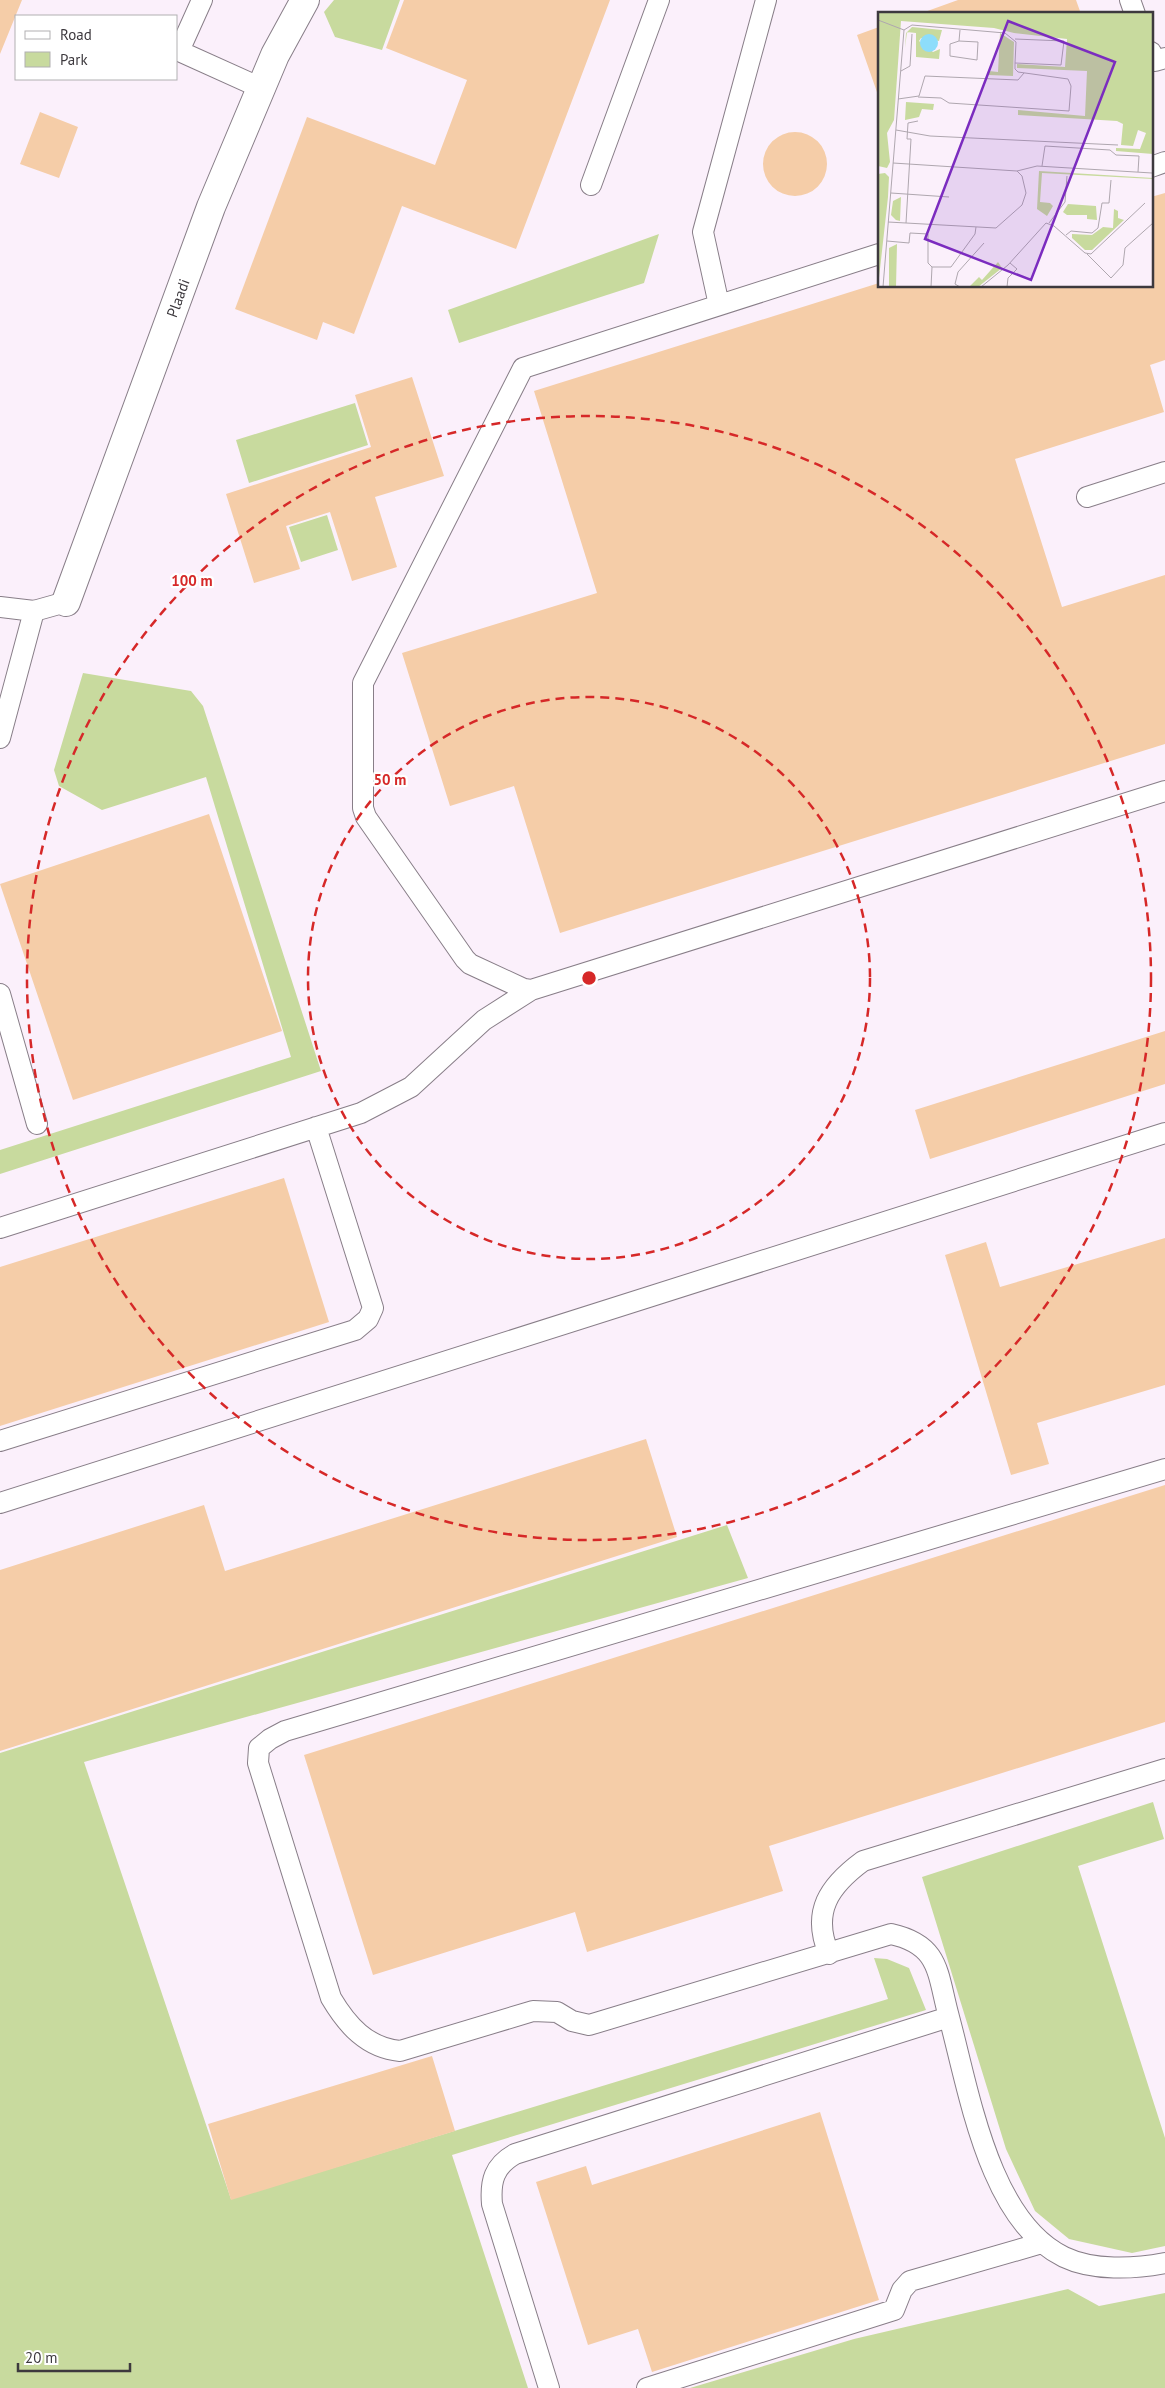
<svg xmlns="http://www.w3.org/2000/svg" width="1165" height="2388" font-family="'PT Sans',sans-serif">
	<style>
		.green { fill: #c8da9e }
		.building { fill: #f5cda8 }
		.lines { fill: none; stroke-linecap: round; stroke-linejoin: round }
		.service-casing { stroke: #887e88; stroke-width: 22 }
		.minor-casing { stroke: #887e88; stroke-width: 30 }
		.service { stroke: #fff; stroke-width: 20 }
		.minor { stroke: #fff; stroke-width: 28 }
		.ring { fill: none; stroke: #d62828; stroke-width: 2.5; stroke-dasharray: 9 6 }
		.labels { text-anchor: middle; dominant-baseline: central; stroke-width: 4.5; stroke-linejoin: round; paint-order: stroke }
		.street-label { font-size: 15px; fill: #3d393e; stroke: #fff }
		.inset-road { fill: none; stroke: #afa7af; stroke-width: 1 }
		.view { fill: #7b2cbf; fill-opacity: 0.15; stroke: #7b2cbf; stroke-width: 2.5 }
		.inset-edge { fill: none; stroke: #3d393e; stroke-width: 2.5 }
		.centre { fill: #d62828; stroke: #fff; stroke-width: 2.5 }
		.ring-label { font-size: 15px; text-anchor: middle; font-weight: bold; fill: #d62828; stroke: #fff; stroke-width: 4.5; stroke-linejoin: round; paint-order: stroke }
	</style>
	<rect width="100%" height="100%" fill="#fbf0fb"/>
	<path class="green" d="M334,0h66l-18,50 -47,-13 -11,-25z
		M659,234l-15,49 -185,60 -11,-33z
		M355,403l13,42 -119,38 -13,-43z
		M327,515l11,35 -37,12 -12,-35z
		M83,673l108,18 12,15 118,365 -321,103v-24l291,-93 -85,-280 -104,33 -43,-24 -5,-16z
		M727,1525l21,53 -664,184 147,437 657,-200 -14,-41 13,1 22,9 17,42 -474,145 76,233h-528v-635z
		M1153,1802l11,37 -86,27 87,272v108l-33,7 -63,-14 -34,-28 -29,-62 -84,-272z
		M1068,2289l31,17 66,-13v95h-475l164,-49z"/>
	<path class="building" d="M0,0h22l-22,54z
		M404,0h206l-94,249 -114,-43 -48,128 -31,-12 -6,18 -82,-31 72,-192 128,48 32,-85 -81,-32z
		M958,0h118l5,14h-162z
		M879,27v68h-1l-21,-60z
		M40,112l38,15 -19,51 -39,-14z
		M763 164a32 32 0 1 1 64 0a32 32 0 1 1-64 0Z
		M1165,193v167l-15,5 14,47 -149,47 47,148 103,-32v169l-605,189 -46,-147 -64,20 -48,-153 195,-60 -63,-202 345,-108v3h272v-89z
		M412,377l32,99 -69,21 22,70 -45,14 -22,-69 -44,14 14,43 -46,14 -28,-89 145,-47 -16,-52z
		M209,814l73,217 -209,69 -73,-216z
		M1165,1031v53l-235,75 -15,-49z
		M284,1178l45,144 -329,104v-159z
		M1165,1238v147l-128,38 12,41 -38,11 -66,-220 41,-13 14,45z
		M646,1439l31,98 -677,214v-181l204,-65 21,66z
		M1165,1485v237l-396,124 14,45 -196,61 -12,-40 -202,63 -69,-220z
		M432,2056l23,75 -224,69 -23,-76z
		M820,2112l59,188 -227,72 -14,-43 -50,16 -52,-163 50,-16 6,19z"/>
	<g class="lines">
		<defs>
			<path id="service" d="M202,0l-23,51 82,37
				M1130,0l5,14
				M1151,52l4,9 10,-3
				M1151,167l14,-5
				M591,185l68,-185
				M879,254l-356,114 -160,315v125l3,9 99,142 5,5 54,25 7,1 634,-199
				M719,305l-16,-73 63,-232
				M1087,497l78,-25
				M0,607l34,4 32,-9
				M0,738l34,-127
				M0,994l37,130
				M0,1228l361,-115 50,-26 73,-67 47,-30
				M0,1441l355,-111 13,-11 5,-11 -57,-181
				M0,1503l1165,-370
				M829,1954c-18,-42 0,-68 34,-93l302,-92
				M949,2017c20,74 40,204 115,240 29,14 70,12 101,6
				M549,2388l-57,-184c-2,-23 2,-38 23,-50l434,-137c-12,-43 -8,-72 -58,-83l-302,91 -17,-4 -15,-9 -24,-1 -133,40c-33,-3 -53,-26 -69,-53l-73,-235 1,-15 11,-9 15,-8 880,-262
				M647,2388l247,-78 8,-20 8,-9 132,-38"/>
			<path id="minor" d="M66,602l145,-395 64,-152 30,-55"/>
		</defs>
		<use href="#service" class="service-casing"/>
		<use href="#minor" class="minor-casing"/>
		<use href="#service" class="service"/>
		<use href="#minor" class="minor"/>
	</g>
	<g class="ring">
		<circle cx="589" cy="978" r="281"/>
		<circle cx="589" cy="978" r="562"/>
	</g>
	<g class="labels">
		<g class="street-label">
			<text transform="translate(178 298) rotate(-70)">Plaadi</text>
		</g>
	</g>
	<g transform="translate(878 12)">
		<rect width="275" height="275" fill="#fbf0fb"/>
		<path d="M0,0h275v142l-37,-3v-3l24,1 6,-16 -8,-3 -5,16 -12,-1 2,-21 -6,-3 -99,-6v-5l67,6 2,-45 -70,-3v-4l48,3 2,-28 -53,-6 -20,-5 -93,-7 -7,99 -7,13 3,29 -3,6 -9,-2zM34,15l30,3 -3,11 -18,-3 -2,3 14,11 7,-3 -1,10 -23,-2v-24l-9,-1 -2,16 1,-15zM122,21l14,9 -1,34 -24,-1v-4l9,1zM28,90l28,2 -1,6 -11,-1 -3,8 -14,3zM161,159l114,7v1l-111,-6 -2,29 10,1 3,3 -6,10 -10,-7zM7,161l4,4 -1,20 -10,90v-113zM23,185l-1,24 -4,-1 -5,-5 2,-14zM190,192l28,2 1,14 -10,-1v-4h-20l-4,-3zM236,197l4,2v7l6,2 -32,30h-7l-13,-12v-4l20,1 11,-8 10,1zM19,232l-1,43h-7v-39zM120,250l4,6 -24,19h-9l10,-10 3,3z" fill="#c8da9e"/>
		<path d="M42 31a9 9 0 1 1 18 0a9 9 0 1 1-18 0Z" fill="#8dddfb"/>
		<path class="inset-road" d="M0,8l26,10M26,18l8,-5 93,8 11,9 -1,21M81,29l19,1 -1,18 -27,-4v-12l9,-3 1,-11M23,59l9,-5 2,-32M40,85l23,1 8,5 120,8 2,-25 -3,-7 -50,-7 -3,-3v-6l46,2 3,-24 -49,-2M20,87l21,-3 6,-20 93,4 6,-7M18,118l34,6 188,9M164,154l3,-20 65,4 6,5 23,1 -1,16M139,159l20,-5 115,7M13,181l58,4M10,210l108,6 26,-23 4,-12 -4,-17 -5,-5 -124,-8M28,211l5,-84h-4l1,-16 10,-2M171,211l16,-21 2,-26M188,223l5,-4 21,2 6,-5 4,-25h7l2,-23M9,229l22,2 1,-10 18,1v29l4,4M209,242l24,24 12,-13 2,-17 28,-25M5,275l21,-257M53,275l1,-20h19l24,-33 1,-7M82,275l-5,-3 3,-12 26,-29M103,275l27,-22 38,-42 8,3 31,27 6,1 54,-51M129,275l1,-9 9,-9 -7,-6"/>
		<path class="view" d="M130,9l107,41 -84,218 -106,-41z"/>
		<rect width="275" height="275" class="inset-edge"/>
	</g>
	<circle cx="589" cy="978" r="8" class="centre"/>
	<g class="ring-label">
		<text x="192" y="586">100 m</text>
		<text x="390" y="785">50 m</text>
	</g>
	<rect x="15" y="15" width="162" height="65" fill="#ffffff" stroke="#b1b0b2"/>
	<rect x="25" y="31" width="25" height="8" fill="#ffffff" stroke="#b1b0b2"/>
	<text x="60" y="40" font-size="15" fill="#3d393e">Road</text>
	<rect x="25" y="52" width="25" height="15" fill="#c8da9e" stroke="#b1b0b2"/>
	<text x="60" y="65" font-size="15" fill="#3d393e">Park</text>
	<path d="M18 2363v8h112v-8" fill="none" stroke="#3d393e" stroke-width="2.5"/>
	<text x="25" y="2363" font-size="15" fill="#3d393e" stroke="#ffffff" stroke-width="4" paint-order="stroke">20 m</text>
</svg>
